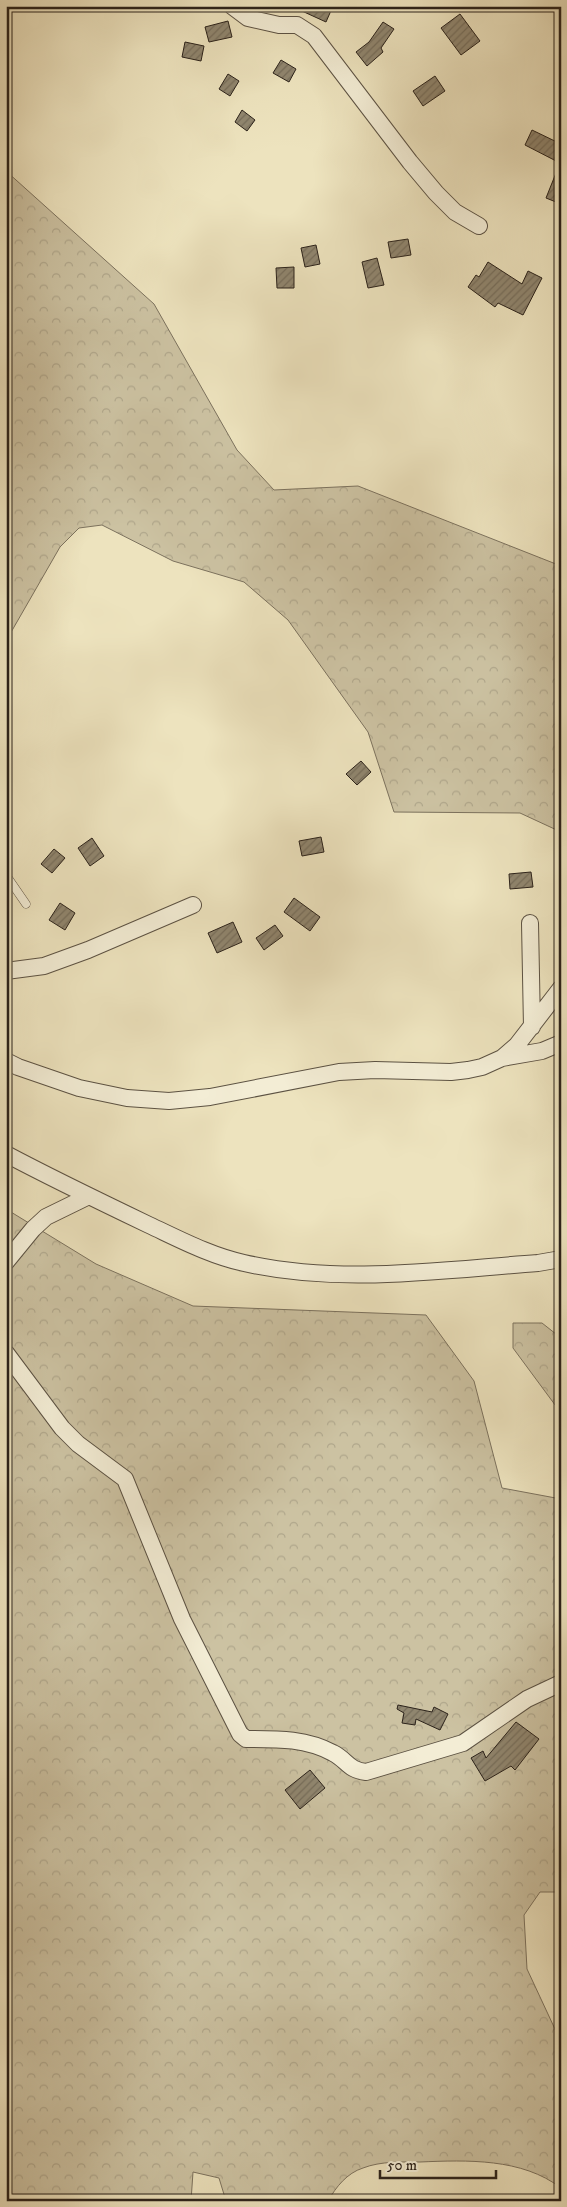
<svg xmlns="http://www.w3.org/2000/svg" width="567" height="2207" font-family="'IM FELL DW Pica',serif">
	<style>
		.forest { fill: url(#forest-crowns); stroke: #7c725e }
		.building { fill: url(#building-hatch); stroke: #2b221a }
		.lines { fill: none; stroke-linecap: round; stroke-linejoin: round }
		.lane-casing { stroke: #5c5243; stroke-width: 9 }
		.street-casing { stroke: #5c5243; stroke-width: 18 }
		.lane { stroke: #f3edd5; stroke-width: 8 }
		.street { stroke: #f3edd5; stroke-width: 16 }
	</style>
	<defs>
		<pattern id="forest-crowns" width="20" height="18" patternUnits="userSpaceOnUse" patternTransform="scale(1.25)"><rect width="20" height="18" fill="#ccc2a2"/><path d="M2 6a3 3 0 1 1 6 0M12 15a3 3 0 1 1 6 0" fill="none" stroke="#afa68b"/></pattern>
		<pattern id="building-hatch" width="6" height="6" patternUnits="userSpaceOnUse" patternTransform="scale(1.25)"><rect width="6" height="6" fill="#90866f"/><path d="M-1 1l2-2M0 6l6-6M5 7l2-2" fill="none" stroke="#766d5a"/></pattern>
	</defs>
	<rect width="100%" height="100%" fill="#ede3be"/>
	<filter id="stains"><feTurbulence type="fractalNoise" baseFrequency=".004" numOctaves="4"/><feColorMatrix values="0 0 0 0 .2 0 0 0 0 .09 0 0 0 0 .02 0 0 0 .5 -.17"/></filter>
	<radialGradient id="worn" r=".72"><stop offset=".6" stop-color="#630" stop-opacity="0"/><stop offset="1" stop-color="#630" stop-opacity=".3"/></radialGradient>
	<path class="forest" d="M6,171l148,133 83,146 37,40 84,-4 203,80v266l-41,-19 -126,-1 -26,-80 -80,-112 -44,-38 -71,-21 -71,-36 -23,3 -19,19 -54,94z
		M6,1209l90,55 97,42 233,9 48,66 28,107 59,11v393h-21l-16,23 3,54 34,73v146c-39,-30 -94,-28 -141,-26 -18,0 -39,-1 -57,6 -16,5 -27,19 -35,33h-102l-7,-23 -26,-6 -2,29h-185z
		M513,1323h29l19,15v75l-48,-65z"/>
	<path class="building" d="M291,6h42l-7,16z
		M460,14l20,27 -19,14 -20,-27z
		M228,21l4,16 -23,5 -4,-15z
		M383,22l11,7 -13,19 2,4 -16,14 -11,-14 13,-10z
		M185,42l19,4 -3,15 -19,-4z
		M281,60l15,9 -7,13 -16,-9z
		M228,74l11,7 -9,15 -11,-7z
		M435,76l10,15 -22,15 -10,-15z
		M242,110l13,10 -8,11 -12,-9z
		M532,130l29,14v60l-15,-6 14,-35 -35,-18z
		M408,239l3,16 -20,3 -3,-16z
		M316,245l4,19 -15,3 -4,-19z
		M377,258l7,27 -16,3 -6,-26z
		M488,262l34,22 6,-13 14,7 -19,37 -25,-12 -3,4 -27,-20 8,-12 3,2z
		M294,267v21h-17l-1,-20z
		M361,761l10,11 -14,13 -11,-11z
		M321,837l3,15 -22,4 -3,-15z
		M92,838l12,18 -14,10 -12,-18z
		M54,849l11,9 -13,15 -11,-9z
		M531,872l2,15 -23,2 -1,-15z
		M294,898l26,19 -10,14 -26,-19z
		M60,903l15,10 -10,17 -16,-10z
		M233,922l9,20 -25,11 -9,-20z
		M275,925l8,11 -19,14 -8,-12z
		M398,1705l34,7 2,-5 14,7 -8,16 -24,-11 -1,6 -13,-2 2,-10 -7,-4z
		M516,1722l23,17 -24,31 -4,-4 -26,15 -14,-23 12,-7 3,7z
		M310,1770l15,18 -25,21 -15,-19z"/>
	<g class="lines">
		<defs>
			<path id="lane" d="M6,875l20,29"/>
			<path id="street" d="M232,6l16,12 31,7h18l17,11 96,126 26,31 19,19 24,14
				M530,923l2,104
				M6,971l38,-5 44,-16 105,-45
				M502,1058l15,-13 44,-57
				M6,1061l12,6 61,21 48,10 42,3 41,-4 129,-25 36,-2 76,2 17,-2 14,-3 20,-9 40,-7 19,-8
				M6,1154c47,25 95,48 143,71 30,14 62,31 95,38 96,22 196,7 294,0l23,-4
				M6,1262l27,-33 13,-12 43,-21
				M6,1353l56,75 16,16 47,35 57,140 58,115 6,5c30,0 59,-1 87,14 14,7 15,17 33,19l97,-29 64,-44 34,-16"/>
		</defs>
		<use href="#lane" class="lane-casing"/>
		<use href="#street" class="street-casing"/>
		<use href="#lane" class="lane"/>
		<use href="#street" class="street"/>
	</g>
	<rect width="567" height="2207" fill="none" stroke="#ede3be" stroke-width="25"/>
	<rect x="8" y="8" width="552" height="2192" fill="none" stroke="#2b221a" stroke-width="2.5"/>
	<rect x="12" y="12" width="542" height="2182" fill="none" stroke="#2b221a"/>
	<path d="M380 2170v8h116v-8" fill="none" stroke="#2b221a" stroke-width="2.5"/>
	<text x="387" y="2170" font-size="15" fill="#2b221a" stroke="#f3edd5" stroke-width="4" paint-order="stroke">50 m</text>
	<rect width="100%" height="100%" filter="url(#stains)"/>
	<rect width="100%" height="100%" fill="url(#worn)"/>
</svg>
